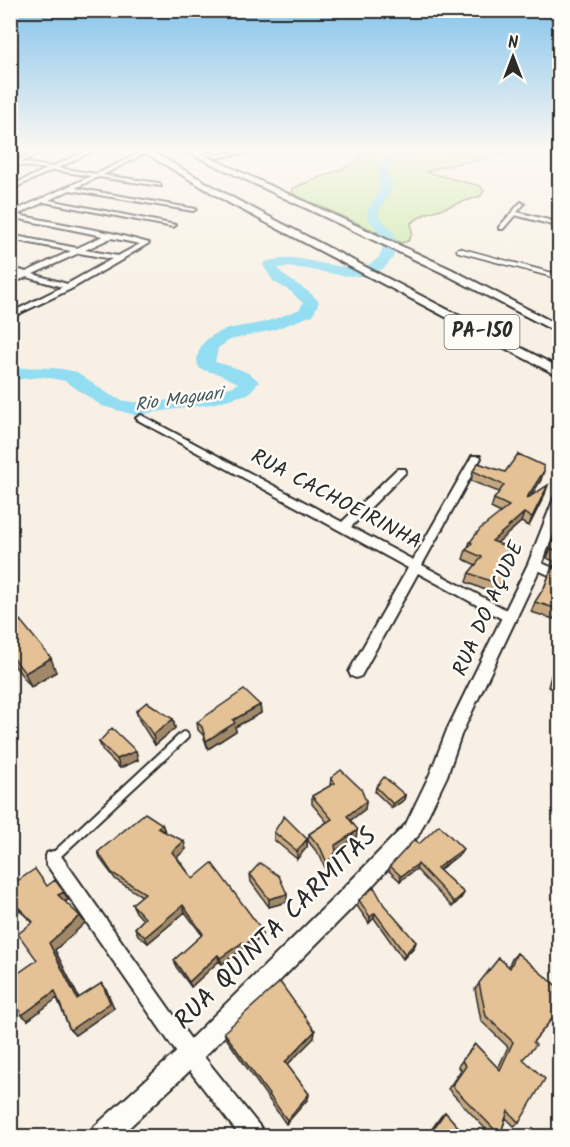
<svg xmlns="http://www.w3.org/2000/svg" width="570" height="1147" font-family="Kalam,sans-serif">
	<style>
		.green { fill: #c7e8a1; stroke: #798a66; stroke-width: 1.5 }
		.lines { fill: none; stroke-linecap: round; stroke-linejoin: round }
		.river { fill: #92ddf2; fill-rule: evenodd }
		.service-far1-casing { stroke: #2b2b2b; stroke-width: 7 }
		.service-casing { stroke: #2b2b2b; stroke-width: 12 }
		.minor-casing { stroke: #2b2b2b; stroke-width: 4 }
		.tertiary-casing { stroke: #2b2b2b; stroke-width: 4 }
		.primary-casing { stroke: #2b2b2b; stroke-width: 4 }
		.service-far1 { stroke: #fdfcf7; stroke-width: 4 }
		.service { stroke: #fdfcf7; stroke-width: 8 }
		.minor { fill: #fdfcf7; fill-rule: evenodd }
		.tertiary { fill: #fdfcf7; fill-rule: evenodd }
		.primary { fill: #fdfcf7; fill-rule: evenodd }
		.wall { fill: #c5a781; stroke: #2b2b2b; stroke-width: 1.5 }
		.shaded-wall { fill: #a08869; stroke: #2b2b2b; stroke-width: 1.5 }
		.building { fill: #e5c296; stroke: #2b2b2b; stroke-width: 1.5 }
		.labels { text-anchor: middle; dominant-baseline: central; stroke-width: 5; stroke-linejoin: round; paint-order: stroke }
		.far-water-label { font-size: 18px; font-style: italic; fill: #45585d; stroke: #fdfcf7 }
		.shield { fill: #fdfcf7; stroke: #6a6a68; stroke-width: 1.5 }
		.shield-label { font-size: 20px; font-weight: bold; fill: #2b2b2b }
		.street-label { font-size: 21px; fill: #2b2b2b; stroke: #fdfcf7 }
		.near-street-label { font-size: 26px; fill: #2b2b2b; stroke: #fdfcf7 }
	</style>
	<rect width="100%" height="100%" fill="#f8f0e4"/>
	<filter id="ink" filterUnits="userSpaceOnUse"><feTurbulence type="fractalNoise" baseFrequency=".0167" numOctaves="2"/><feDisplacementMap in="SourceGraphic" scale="12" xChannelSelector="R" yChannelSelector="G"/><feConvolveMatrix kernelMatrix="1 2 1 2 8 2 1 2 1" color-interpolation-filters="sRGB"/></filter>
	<g filter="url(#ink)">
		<path class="green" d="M359,151h168l-87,16 -14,5 54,14 4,5 -3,5 -56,18 -14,9 1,11 -4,7 -7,2 -108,-49 -1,-5c22,-12 49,-16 69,-31z"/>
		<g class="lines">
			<path class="river" d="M404,151h17l-23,10 -10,9 4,20 -12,19 -1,7c12,12 24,24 14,41 -22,39 -81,5 -115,11 6,12 30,19 41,34l-6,13 -40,15 -43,10 -12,8 -3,14c14,4 35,8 44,20l-11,12 -37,10 -76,11 -33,-9 -37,-25 -21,-4 -34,3v-11c23,-2 44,-3 67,3 12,8 25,19 39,26 26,12 90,-4 118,-12l4,-3 -19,-9 -19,-5c-4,-6 -3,-12 -1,-18 10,-24 40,-23 61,-28 14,-3 27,-9 40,-14l3,-6 -13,-12 -17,-10 -10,-16 2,-3c9,-2 18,-5 28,-4 25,2 92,28 90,-19l-16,-22 1,-8 12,-19 -3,-20 8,-11z"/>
			<defs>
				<path id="service-far1" d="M459,250l101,27"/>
				<path id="service" d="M53,858l131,-122"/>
				<path id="minor" d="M37,151h7l-23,11 31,5 34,-16h7l-35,17 38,6 48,-23h5l-46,24 56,8 2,3 -63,-9 -23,11 121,21 -3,2 -123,-21 -21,10 127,25 -3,2 -129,-25 -27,13 94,18 38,10 -25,15 -1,2 -3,1 -49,28 -61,29v-5l52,-26 -35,-10 -17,7v-5l10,-5 -10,-3v-4l16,5 45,-21 -61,-12v-4l67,13 26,-12 -93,-19v-4l81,-37 -38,-6 -43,20v-4l37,-17 -37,-5v-3h5zM111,238l29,6 -22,12 -33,-6zM79,253l33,6 -45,25 -34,-10z
					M521,202l3,2 -7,8 43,11v4l-45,-12 -12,14h-4v-2z
					M141,415l201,107 55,-53h8l1,2 -1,2 -54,54 62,33 58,-102 1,-2h8l1,2 -59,107 94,50 1,3 -1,3h-10l-88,-48 -57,103 -5,2 -5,-2 -2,-4 2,-4 57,-100 -270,-148 -2,-2z
					M535,560l25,11v9l-29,-13 -2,-3 2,-3z
					M53,851l6,2 138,195 64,80 3,8h-24l-57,-74 -136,-197 -2,-6 2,-6z"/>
				<path id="tertiary" d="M196,151l22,3 33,-3 -33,7z
					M560,494v22l-18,48 -81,171 -14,41 -29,60 -66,72 -154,155 -78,73h-29l3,-9 88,-80 156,-153 68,-70 24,-50 17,-44 81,-166 26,-66z"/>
				<path id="primary" d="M142,151h9l84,48 325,169v9l-331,-174z
					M185,151h10l256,118 109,57v8l-117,-61z"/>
			</defs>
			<use href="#service-far1" class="service-far1-casing"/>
			<use href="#service" class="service-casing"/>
			<use href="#minor" class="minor-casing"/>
			<use href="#tertiary" class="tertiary-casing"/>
			<use href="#primary" class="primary-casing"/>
			<use href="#service-far1" class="service-far1"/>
			<use href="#service" class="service"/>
			<use href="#minor" class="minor"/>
			<use href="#tertiary" class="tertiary"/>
			<use href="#primary" class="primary"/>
		</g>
		<path class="wall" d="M473,471l32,1 36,8 -10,16 14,-2 -16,32 -8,-4 -24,21 10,14 -1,1 6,3 -3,9 -12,25 -31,-13 3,-9 7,-8 -13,-6 3,-9 2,-3 2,-5 31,-29 -10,-5 3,-9 5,-7 -28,-11z
			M560,533v35l-8,-3 1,-4 -6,-3 8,-21z
			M552,567l8,38 -6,14 -23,-7 4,-10 9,-14z
			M10,625l46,47 -25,15 -21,-27z
			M556,663l4,1v27l-12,-4 4,-15z
			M260,705l1,8 -26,14 1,4 -28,18 -5,-14 -5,-5 -1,-8z
			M136,711l37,8 2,9 -20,17 -16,-25z
			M99,742l37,9 2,9 -18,8 -17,-17z
			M331,778l35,23 -1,8 -15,11 6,17 -20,14v8l-10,11 -6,-14 -12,-15 1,-7 18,-12 -15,-18v-8l18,-10z
			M376,787l29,8 -1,5 -12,8 -17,-16z
			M162,824l3,8 21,17 -9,8 16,22 69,51v6l-16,15 -2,-3 -22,16 -3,-3 -28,26 -15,-20 -2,-7 28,-25 -17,-23 -37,31 -10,-8 -3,-7 8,-8 -7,-8 -4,-8 10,-8 -26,-16 -15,-20 -3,-8z
			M274,832l33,7v8l-10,12 -23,-19z
			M419,844l44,5 -3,5 -21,16 25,23 -3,5 -9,9 -36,-38 -16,12 -11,-10 1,-5z
			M250,874l37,28 -18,5 -18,-25z
			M10,886h37l21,14 -3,2 20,21 -30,27 24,48 23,-15 4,6 8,19 -39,27 -5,-5 -13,-32 -29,22 9,-60 -5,-38 -13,-12 -9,6z
			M359,900l57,42 -2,5 -11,12 -29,-41 -5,5 -12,-17z
			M517,953l43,36v33l-6,-6 -21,26 -10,17 -4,64 -5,3 -8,-8 -6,17 -7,2 -45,-48 13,-19 -3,-4 17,-22 23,24 10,-21 -27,-26 -6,-32 24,-31 9,9 4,-8z
			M315,1031l-1,7 -27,27 22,29 -1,5 -22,25 -60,-86 -2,-6z
			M445,1112l22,25h-41l15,-21z"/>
		<path class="shaded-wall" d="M544,471l-3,9 -18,28 3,-9z
			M548,485l-3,9 -16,32 3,-9z
			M524,513l-3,9 -32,28 3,-9z
			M510,548l-3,9 -8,9 3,-9z
			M512,561l-3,9 -12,25 3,-10z
			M51,658l5,14 -25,15 -6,-14z
			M260,705l1,8 -26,14 1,4 -28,18 -2,-8 27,-21z
			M173,719l2,9 -20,17 -2,-10z
			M136,751l2,9 -18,8 -3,-9z
			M405,795l-1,5 -12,8 1,-4z
			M366,801l-1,8 -19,15 1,-8z
			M162,824l3,8 -8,-4z
			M358,830l-2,7 -22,15 1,-7z
			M307,839v8l-10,12v-8z
			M184,841l2,8 -11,10 -3,-7z
			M463,849l-3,5 -25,19 2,-5z
			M336,852v7l-10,11 1,-7z
			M418,864l-2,5 -16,12 1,-5z
			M64,892l4,8 -5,3 -5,-8z
			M464,893l-3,5 -9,9 2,-5z
			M287,894v8l-18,5v-8z
			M13,902l6,8 -9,6v-12z
			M183,905l2,7 -37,31 -3,-6z
			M375,913l-1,5 -5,5 1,-6z
			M80,916l5,7 -30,27 27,55 -5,-6 -28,-56z
			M262,930v6l-16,15 -1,-6z
			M243,942l1,6 -22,16 -2,-6z
			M416,942l-2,5 -11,12 2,-5z
			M218,955l1,6 -28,26 -2,-5z
			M102,983l4,6 8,19 -39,27 -5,-5z
			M55,991l5,5 -32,24 -6,-5z
			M315,1031l-1,7 -29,29v-5z
			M309,1094l-1,5 -22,25 1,-4z"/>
		<path class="building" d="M518,454l26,12v5l-18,28 22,-14 -16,32 -8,-4 -32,28 18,7 -8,9 10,4 -12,24 -31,-12 13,-16 -16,-7 6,-7 -2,-1 10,-13 29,-23 -15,-7 10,-14 -31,-14 5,-8 27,9z
			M560,533v24l-4,-2 1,-4 -7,-3 5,-11z
			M552,567l8,3v35l-2,4 -23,-7 10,-16z
			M20,620l31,38 -26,15 -15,-19v-29z
			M556,663l4,1v16l-8,-3z
			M244,690l16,15 -27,15 2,3 -29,18 -4,-14 -5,-5z
			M147,702l26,17 -20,16 -17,-24z
			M112,728l24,23 -19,8 -18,-17z
			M341,770l20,19 5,12 -19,15 11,14 -23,15 1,7 -9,11 -6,-14 -12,-15 23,-15 -20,-23 23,-13 -4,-5z
			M384,777l21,18 -12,9 -17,-17z
			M145,813l17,11 -5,4 27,13 -12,11 21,27 19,-16 50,67 -17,15 -2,-3 -23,16 -2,-3 -29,27 -15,-22 29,-26 -20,-29 -38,32 -10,-9 10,-10 -13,-14 13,-11 -33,-20 -14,-21z
			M284,816l23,23 -10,12 -23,-19z
			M439,825l24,24 -26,19 27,25 -10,9 -36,-38 -17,12 -11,-10 25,-27 4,5z
			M260,863l19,13 8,18 -18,5 -19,-25z
			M35,869l12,17 8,-6 9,12 -6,3 22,21 -31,27 28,56 25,-16 8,20 -40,27 -15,-39 -33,24 -12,-26v-10l27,-19 -19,-26 15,-12 -20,-20 -3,2v-18z
			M374,887l10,18 32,37 -11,12 -30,-41 -5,4 -11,-17z
			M517,953l43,36v21h-1l-26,32 3,3 -13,14 22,20 -26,44 -11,-12 -8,24 -48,-49 14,-20 -4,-5 13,-17 25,26 13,-28 -27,-26 -7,-33 20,-25 11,10z
			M280,982l35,49 -30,31 24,32 -22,26 -63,-88z
			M445,1112l22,25h-39z
			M377,1129l4,8h-11z"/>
	</g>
	<linearGradient id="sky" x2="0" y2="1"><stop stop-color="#85c4ec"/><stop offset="0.48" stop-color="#fcf8f3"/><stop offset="1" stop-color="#fcf8f3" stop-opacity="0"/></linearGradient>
	<rect width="570" height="312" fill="url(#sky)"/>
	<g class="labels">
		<g class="far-water-label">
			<text transform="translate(179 400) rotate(-8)">Rio Maguari</text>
		</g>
		<rect class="shield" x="444.5" y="315" width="75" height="34" rx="4.5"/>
		<g class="shield-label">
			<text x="482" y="332">PA-150</text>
		</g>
		<g class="street-label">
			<text transform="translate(336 500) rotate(28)">RUA CACHOEIRINHA</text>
			<text transform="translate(489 609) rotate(-66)">RUA DO AÇUDE</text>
		</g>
		<g class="near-street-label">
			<text transform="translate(276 929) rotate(-45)">RUA QUINTA CARMITAS</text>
		</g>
	</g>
	<rect width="570" height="1147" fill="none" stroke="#fdfcf7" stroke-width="36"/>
	<rect x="18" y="18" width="534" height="1111" fill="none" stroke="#2b2b2b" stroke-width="2" filter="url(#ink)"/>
	<g transform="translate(513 57)" stroke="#fdfcf7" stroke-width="4.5" paint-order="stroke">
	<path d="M0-4.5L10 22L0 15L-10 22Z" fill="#2b2b2b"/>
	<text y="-9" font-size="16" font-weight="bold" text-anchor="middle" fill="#2b2b2b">N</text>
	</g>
</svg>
